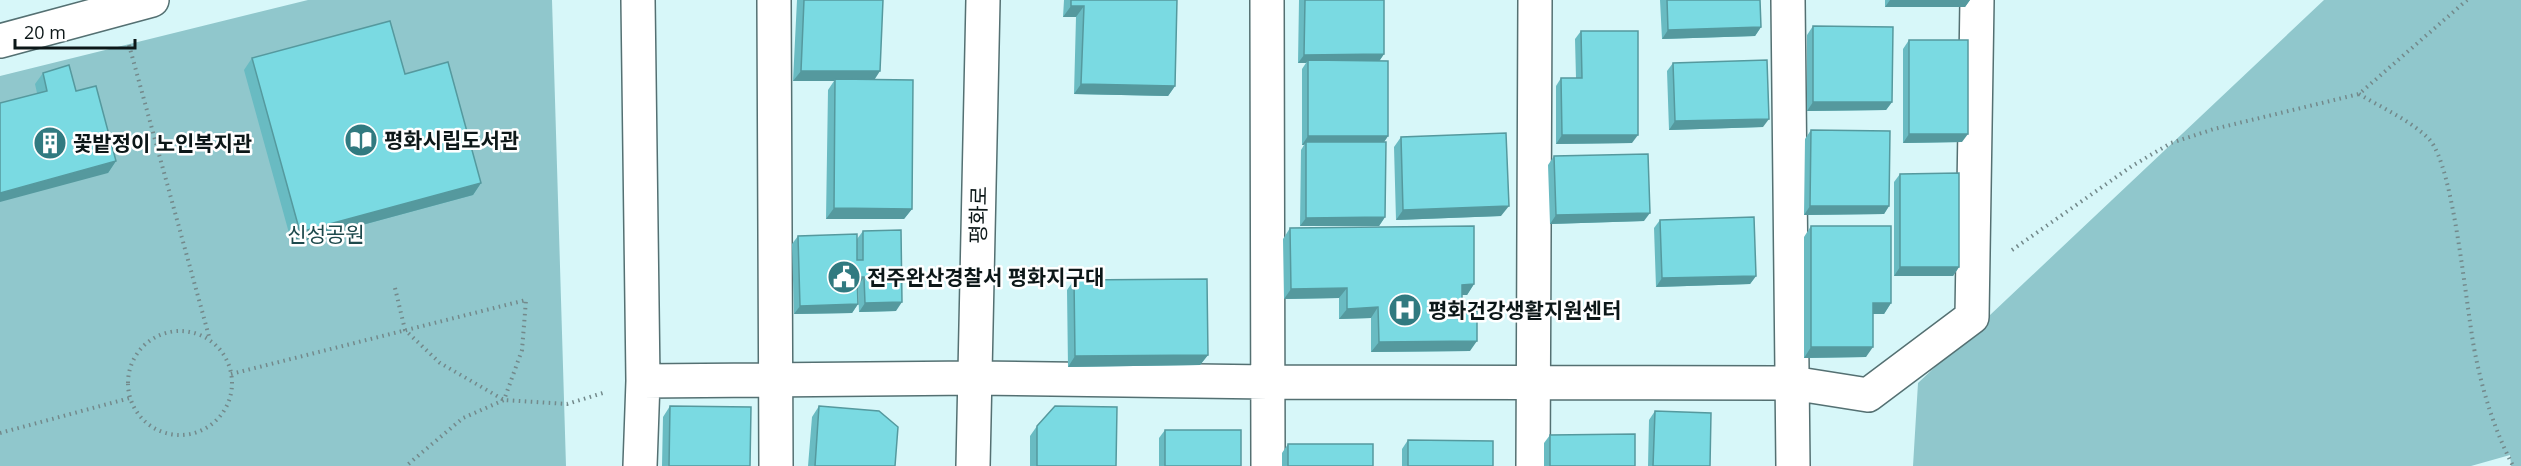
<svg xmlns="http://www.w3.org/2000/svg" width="2521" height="466" font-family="'Open Sans','Noto Sans KR',sans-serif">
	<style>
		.green { fill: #90c7cc }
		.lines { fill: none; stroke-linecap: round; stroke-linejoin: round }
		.minor-casing { stroke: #547072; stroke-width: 36 }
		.path { stroke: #73898b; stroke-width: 4; stroke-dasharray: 1.5 4.5; stroke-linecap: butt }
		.minor { stroke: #fff; stroke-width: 33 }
		.wall { fill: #69bbc2 }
		.shaded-wall { fill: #55999e }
		.building { fill: #7adae2; stroke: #55999e; stroke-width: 1.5 }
		.labels { text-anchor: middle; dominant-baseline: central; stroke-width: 5; stroke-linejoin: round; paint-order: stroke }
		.poi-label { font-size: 21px; font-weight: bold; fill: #0c1718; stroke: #fff; text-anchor: start }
		.street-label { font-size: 21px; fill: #0c1718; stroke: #fff }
		.park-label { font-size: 21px; fill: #1d494c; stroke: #fff }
	</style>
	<rect width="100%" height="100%" fill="#d7f7f9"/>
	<path class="green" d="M308,0h244l14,466h-566v-390z
		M2324,0h197v466h-10l-1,-11 -39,11h-558l5,-83z"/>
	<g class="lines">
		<defs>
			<path id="minor" d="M638,0l5,381 -3,85
				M774,0l2,466
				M1267,0l1,466
				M1788,0l5,466
				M0,41l152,-41
				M643,381l332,-3 293,4 524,1 76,12 104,-78 5,-317
				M973,466l10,-466
				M1533,466l2,-466"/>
		</defs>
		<use href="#minor" class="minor-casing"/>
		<path class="path" d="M129,45l81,295
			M2359,94c23,14 51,26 70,45 26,28 37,174 47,219 8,38 19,73 37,108
			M2012,250l120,-84 39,-23 43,-14 145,-35 108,-94
			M395,288l10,42 35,33 64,37 63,4 39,-12
			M128 383a52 52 0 1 1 104 0a52 52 0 1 1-104 0Z
			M231,374l295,-74 -4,50 -18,50 -41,18 -57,48
			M0,433l130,-35"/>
		<use href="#minor" class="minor"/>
	</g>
	<path class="wall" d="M797,0h86l-9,80 38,129 -8,10h-78l2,-129 6,-9h-41z
		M1064,0h113l-2,86 -7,10 -94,-2 2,-77h-13z
		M1299,0h85v54l-5,7 9,75 -4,6 1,75 -6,9h-79l1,-76 3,-5h-2v-76l4,-6h-8z
		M1660,0h100l1,27 -6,9 -93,3z
		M1885,0h85l-5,7h-80z
		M1813,26l79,76 -6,8 -79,1v-76z
		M1581,31l51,112 -76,1v-58l5,-8h15l-1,-39z
		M1909,40l53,102 -59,1v-94z
		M252,58l153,16 76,109 -8,12 -181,49 -48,-174z
		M1673,63l90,64 -94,3 -2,-59z
		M43,73l33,18 40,70 -8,12 -71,-80 -2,-9z
		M1811,130l78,76 -5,8 -80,1 1,-76z
		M1401,137l100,79 -105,4 -2,-73z
		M1554,156l90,65 -94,3 -2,-59z
		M1900,174l59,93 -6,9h-59v-94z
		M1660,220l96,56 -6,8 -94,3 -2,-59z
		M1811,226l80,77 -7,11h-11l-7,43 -62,1v-121z
		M1290,228l184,56 -7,11h-5v8l8,48 -99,1v-34l-32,1v-21l-55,1 -1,-60z
		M863,231l33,80 -37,1 -1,-26v18l-6,9 -58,1 -2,-70 6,-8 59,3z
		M1074,280l134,75 -8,10 -132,2 -1,-77z
		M670,406l80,60h-88l1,-49z
		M819,406l76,60h-87l4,-49z
		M1655,411l55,55h-62l1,-46z
		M1037,426l79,40h-86v-30z
		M1165,430l76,36h-82v-28z
		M1550,435l85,31h-91v-23z
		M1408,440l85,26h-91v-17z
		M1288,444l85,22h-91v-13z"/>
	<path class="shaded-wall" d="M1890,0h80l-5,7h-80z
		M1071,6h13l-8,11h-13z
		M1761,27l-6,9 -93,3 6,-9z
		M1384,54l-6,9 -70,-3 -2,3h-8l6,-8z
		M801,71h79l-7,11 -38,-3 -1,2h-41z
		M1081,84l94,2 -7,10 -94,-2z
		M1813,102h79l-6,8 -79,1z
		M1769,119l-6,8 -94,3 6,-9z
		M1909,134h59l-6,8 -59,1z
		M1562,135h76l-6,8 -76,1z
		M1308,136h80l-6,9 -76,-3 -2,3h-2z
		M116,161l-8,12 -108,29v-9z
		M481,183l-8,12 -181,49 8,-12z
		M1509,206l-8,10 -105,4 7,-10z
		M1810,206h79l-5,8 -80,1z
		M834,208l78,1 -8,10h-78z
		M1650,213l-6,8 -94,3 6,-9z
		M1385,217l-6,9h-79l6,-8z
		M1900,267h59l-6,9h-59z
		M1756,276l-6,8 -94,3 6,-9z
		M857,277h7l-6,9 -6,-1z
		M1474,284l-7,11h-13l8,-10z
		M1347,288l-8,10 -55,1 7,-10z
		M902,302l-6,9 -37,1 6,-9z
		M1873,303h18l-7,11h-18z
		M858,304l-6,9 -58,1 6,-8z
		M1378,307l-7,11 -32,1 8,-10z
		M1477,341l-7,10 -99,1 8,-10z
		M1811,347h62l-7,10 -62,1z
		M1208,355l-8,10 -132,2 7,-11z"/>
	<path class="building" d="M804,0h79l-3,71h-79z
		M1071,0h106l-2,86 -94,-2 3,-78h-13z
		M1305,0h79v54l-80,1z
		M1667,0h93l1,27 -93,3z
		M390,21l15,53 43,-12 33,121 -181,49 -48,-174z
		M1813,26l80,1 -1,75h-79z
		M1581,31h57v104h-76l-1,-57h21z
		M1909,40h59v94h-59z
		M1308,60l80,1v75h-80z
		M1767,60l2,59 -94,2 -2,-58z
		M69,65l7,26 20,-5 20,75 -116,32v-90l47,-12 -4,-18z
		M835,79l78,1 -1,129 -78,-1z
		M1811,130l79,1 -1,75h-79z
		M1506,133l3,73 -106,4 -2,-73z
		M1306,142h80l-1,75 -79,1z
		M1648,154l2,59 -94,2 -2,-59z
		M1959,173v94h-59v-93z
		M1754,217l2,59 -94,2 -2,-58z
		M1474,226v58l-12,1v18h15v38l-98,1 -1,-35 -31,2v-21l-56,1 -1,-61z
		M1811,226h80v77h-18v44h-62z
		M901,230l1,72 -37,1 -1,-26h-7l1,27 -58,2 -2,-70 59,-2v26h6v-29z
		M1207,279l1,76 -133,1 -1,-76z
		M670,406l81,1 -1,59h-81z
		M819,406l60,5 19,16 -3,39h-80z
		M1055,406l62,1 -1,59h-79v-40z
		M1655,411l56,2 -1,53h-57z
		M1165,430h76v36h-76z
		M1635,434v32h-85v-31z
		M1408,440l85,1v25h-85z
		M1288,444h85v22h-85z"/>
	<defs>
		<symbol id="library-disc" viewBox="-11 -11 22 22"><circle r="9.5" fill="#317a80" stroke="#fff"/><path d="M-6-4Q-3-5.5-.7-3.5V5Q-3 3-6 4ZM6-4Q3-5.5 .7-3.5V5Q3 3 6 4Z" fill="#fff"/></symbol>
		<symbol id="building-disc" viewBox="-11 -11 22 22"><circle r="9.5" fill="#317a80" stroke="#fff"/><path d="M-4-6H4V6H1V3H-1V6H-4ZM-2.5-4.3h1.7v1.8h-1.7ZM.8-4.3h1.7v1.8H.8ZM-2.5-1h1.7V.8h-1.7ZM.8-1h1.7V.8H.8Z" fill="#fff"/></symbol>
		<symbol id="civic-disc" viewBox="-11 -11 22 22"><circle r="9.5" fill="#317a80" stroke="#fff"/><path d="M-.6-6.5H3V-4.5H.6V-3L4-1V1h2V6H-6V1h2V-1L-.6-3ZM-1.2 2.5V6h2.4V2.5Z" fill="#fff"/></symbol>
		<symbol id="hospital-disc" viewBox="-11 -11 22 22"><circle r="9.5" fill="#317a80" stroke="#fff"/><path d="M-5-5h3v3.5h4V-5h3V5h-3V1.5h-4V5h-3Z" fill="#fff"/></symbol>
	</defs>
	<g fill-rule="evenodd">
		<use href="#library-disc" x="342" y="121" width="38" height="38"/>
		<use href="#building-disc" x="31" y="124" width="38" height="38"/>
		<use href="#civic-disc" x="825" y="258" width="38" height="38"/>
		<use href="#hospital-disc" x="1386" y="291" width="38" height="38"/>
	</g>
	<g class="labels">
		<g class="poi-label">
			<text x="384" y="140">평화시립도서관</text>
			<text x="73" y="143">꽃밭정이 노인복지관</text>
			<text x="867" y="277">전주완산경찰서 평화지구대</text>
			<text x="1428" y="310">평화건강생활지원센터</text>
		</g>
		<g class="street-label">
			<text transform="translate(978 215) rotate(-89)">평화로</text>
		</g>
		<g class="park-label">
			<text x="326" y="234">신성공원</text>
		</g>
	</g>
	<path d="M15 39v9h120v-9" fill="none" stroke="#0c1718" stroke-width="3"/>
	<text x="24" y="39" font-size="18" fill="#0c1718" stroke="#ffffff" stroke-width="4.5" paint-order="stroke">20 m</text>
</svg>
